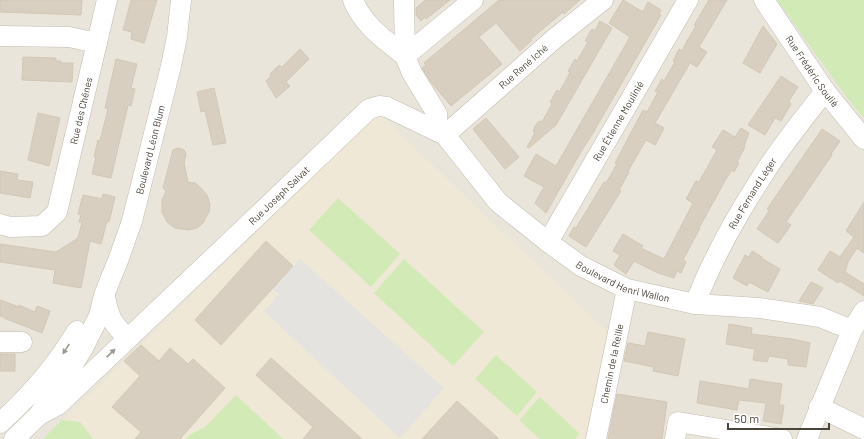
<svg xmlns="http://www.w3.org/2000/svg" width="864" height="439" font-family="Barlow,sans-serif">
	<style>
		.residential { fill: #eae5da }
		.education { fill: #efe8d6 }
		.green { fill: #d2eab5 }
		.parking { fill: #e5e3e0 }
		.building { fill: #d8cfc1; stroke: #d3c7b4 }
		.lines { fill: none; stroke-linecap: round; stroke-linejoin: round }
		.minor-casing { stroke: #c2bbae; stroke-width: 21 }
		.minor { stroke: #fff; stroke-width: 20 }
		.oneway { fill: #9c9892 }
		.labels { text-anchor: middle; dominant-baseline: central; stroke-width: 3; stroke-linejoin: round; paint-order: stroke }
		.street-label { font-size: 10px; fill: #4b4439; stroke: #fff }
	</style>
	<rect width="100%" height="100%" fill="#f6f3ec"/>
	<path class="residential" d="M0,0h864v439h-864z"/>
	<path class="education" d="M379,114l234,223 -24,102h-546z"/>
	<path class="green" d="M777,0h87v118l-16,-19z
		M338,198l62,56 -29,33 -62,-57z
		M404,259l80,73 -31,34 -79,-73z
		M496,355l41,37 -20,24 -42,-37z
		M236,395l47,44h-97l3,-4 16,-8z
		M540,397l40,37 -5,5h-35l-21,-19z
		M62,420l18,2 13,17h-50z"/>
	<path class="parking" d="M300,259l144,129 -44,50 -136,-127 15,-17 -6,-5z"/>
	<path class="building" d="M0,0h82l-1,15 -81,-3z
		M131,0h26l-13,43 -13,-4 1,-7 -9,-2z
		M425,0h25l-24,19 -1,-2 -4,4 -5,-6v-7z
		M499,0h81l-16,14 -1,-2 -32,27 1,1 -12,11 -24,-28 -17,14 23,27 -51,42 -21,-25 -8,-13 4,-3 -2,-2z
		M623,0l20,12 5,-10 13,8 -2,4 2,1 -68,118 -11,17 -36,63 -11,-10 9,-16 -20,-11 12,-22 20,12 74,-129 -21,-14z
		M709,0h18l-28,47 8,5 -10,15 -7,-4 -35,60 9,5 -5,10 -4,7 -9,-5 -18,31 1,1 -10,18 2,1 -35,56 -17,-11 5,-9 2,1 28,-46 2,1 11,-19 -2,-1 28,-53 4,2 11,-20 -3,-1 7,-12 2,2 11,-19 -2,-1 6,-12 3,2 5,-10 9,-15 -2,-1z
		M600,21l12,7 -56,97 -27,23 -2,-1 8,-14 -2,-1 2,-6 4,-5 3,1 10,-18 -2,-2 7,-12 2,2 6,-10 5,-10 -2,-1 7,-12 2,2 11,-19 -3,-1 7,-12 3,2z
		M763,26l14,18 -17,29 -17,-10z
		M300,49l9,10 -23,23 4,4 -14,12 -10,-17 5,-5 -1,-2 9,-9 3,2z
		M23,57l33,1v3h5v2h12l-1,19 -50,-2z
		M116,59l21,5 -6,24 4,1 -4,17 -3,-1 -17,73 -19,-4 4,-17h-2l4,-17 2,1 8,-32 -3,-1z
		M781,76l17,11 -9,14 2,3 -10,17 -6,-3 -10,17 -17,-10z
		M214,88l12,55 -13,2 -8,-34 -4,1 -4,-20z
		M38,113l22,5 -11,48 -21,-6z
		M486,118l33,39 -14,12 -32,-40z
		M741,128l8,5 -5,13 1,1 -8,15 2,1 -5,9 -2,-2 -6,9 -27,49h1l-17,32 3,2 -5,11 -4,-2 -3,7 -16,-5 -24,-12 -8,13 -12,-9 6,-10 -7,-4 10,-17 20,12 -2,2 23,11 29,-56 -7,-4 10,-18 3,1 18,-32 -5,-3 11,-17 12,7z
		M822,129l18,12 -9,13 1,1 -46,67 5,3 -13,18 -21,-14 12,-18 -2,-2z
		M178,148l6,2 2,4 -2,9 4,19 7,1 5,4 7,8 3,9 -1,8 -6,11 -6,5 -8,2 -14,-2 -8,-6 -5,-10v-12l4,-9 -3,-3 10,-38z
		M0,171l18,3 -1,6 16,2 -3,16 -30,-5z
		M103,194l12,3 -6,25 -2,-1 -6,23 -11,-3 -9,47 -28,-5 2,-13 -55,-8v-18l56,8 22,-14 4,-15 -3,-1 2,-7 -3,-1 5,-19 19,4z
		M864,202v51l-7,-5 -9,14 -3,10 19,12v12l-24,-15 -2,2 -20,-13 12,-19 10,6 14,-20 -8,-6z
		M266,241l27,25 -72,79 -26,-25z
		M752,251l10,6 -1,1 19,11 -12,23 -19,-10 -2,4 -14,-8 12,-23 4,2z
		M811,282l12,6 -10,16 -14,-3z
		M0,300l19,7v-2l16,7 2,-6 13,5 -8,22 -38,-15v-1l-4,-1z
		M729,324l23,4 -1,6 41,5 18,4 -4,24 -18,-2v-6l-19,-3 -2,6 -14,-2 2,-11 -29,-5z
		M648,332l37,7 -7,37 -25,-5 1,-4 -30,-6 4,-18 17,3z
		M141,345l18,16 11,-13 18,16 5,-5 32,29 -45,51h-45l6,-7 -29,-25 28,-31 -16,-15z
		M0,354h15v17h-15z
		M271,358l91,81h-59l10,-12 -57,-52z
		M750,379l32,5 -3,21h5l-3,19 -18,-3 3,-18 -27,-3 -2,10 -40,-7 3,-22 49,8z
		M617,394l50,8 -5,37h-54z
		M457,401l42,38h-77z"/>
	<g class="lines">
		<defs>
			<g id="minor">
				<path d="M353,0c10,25 32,40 52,56"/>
				<path d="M404,0l1,56"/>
				<path id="s1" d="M764,0l61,91 39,48"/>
				<path d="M0,36l69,1 28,6"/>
				<path d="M437,131v-17l-25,-41 -7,-17 68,-56"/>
				<path id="s2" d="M445,135l109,-96 49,-39"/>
				<path id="s3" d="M0,224l10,3 32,-1 15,-14 50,-212"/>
				<path id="s4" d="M548,242l140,-242"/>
				<path d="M105,296c4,23 7,26 22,42"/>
				<path id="s5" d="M695,304c17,-45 42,-89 68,-129 18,-29 41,-57 62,-84"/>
				<path d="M0,342h22"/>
				<path d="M819,407l45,22"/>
				<path id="s6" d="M39,415l19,-10 195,-185 116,-111 10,-3 8,1 58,28 53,67 50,40 33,24 46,23 68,15 64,4 61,9 32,13"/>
				<path d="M0,423c30,-27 56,-57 77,-92"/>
				<path id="s7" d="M14,439l25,-24 12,-20 16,-21 16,-26 16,-32 5,-21 15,-37 13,-37 39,-155 6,-29 4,-37"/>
				<path id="s8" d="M596,439l31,-150"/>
				<path d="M675,439l3,-17 104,17"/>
				<path d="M807,439l45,-109 12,-19"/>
			</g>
		</defs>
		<use href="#minor" class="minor-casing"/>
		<use href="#minor" class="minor"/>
	</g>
	<defs><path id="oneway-solid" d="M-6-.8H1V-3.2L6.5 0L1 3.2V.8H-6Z"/></defs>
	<g class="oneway">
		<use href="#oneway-solid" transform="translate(66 349) rotate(123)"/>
		<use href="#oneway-solid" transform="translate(111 353) rotate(-44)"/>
	</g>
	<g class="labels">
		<g class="street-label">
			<text stroke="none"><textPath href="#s2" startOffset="104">Rue René Iché</textPath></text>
			<text stroke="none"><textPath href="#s1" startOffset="86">Rue Frédéric Soulié</textPath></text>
			<text stroke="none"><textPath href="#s3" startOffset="167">Rue des Chênes</textPath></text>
			<text stroke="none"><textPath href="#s4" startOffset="140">Rue Étienne Moulinié</textPath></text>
			<text stroke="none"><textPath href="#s7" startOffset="325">Boulevard Léon Blum</textPath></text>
			<text stroke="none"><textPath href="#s5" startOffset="125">Rue Fernand Léger</textPath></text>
			<text stroke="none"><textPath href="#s6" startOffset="326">Rue Joseph Salvat</textPath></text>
			<text stroke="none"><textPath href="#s6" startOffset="769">Boulevard Henri Wallon</textPath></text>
			<text stroke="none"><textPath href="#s8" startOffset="77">Chemin de la Reille</textPath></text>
		</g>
	</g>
	<path d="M728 423v6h101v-6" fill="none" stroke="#4b4439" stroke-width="2"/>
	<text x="734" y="423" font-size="12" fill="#4b4439" stroke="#ffffff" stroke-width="3" paint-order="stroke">50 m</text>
</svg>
